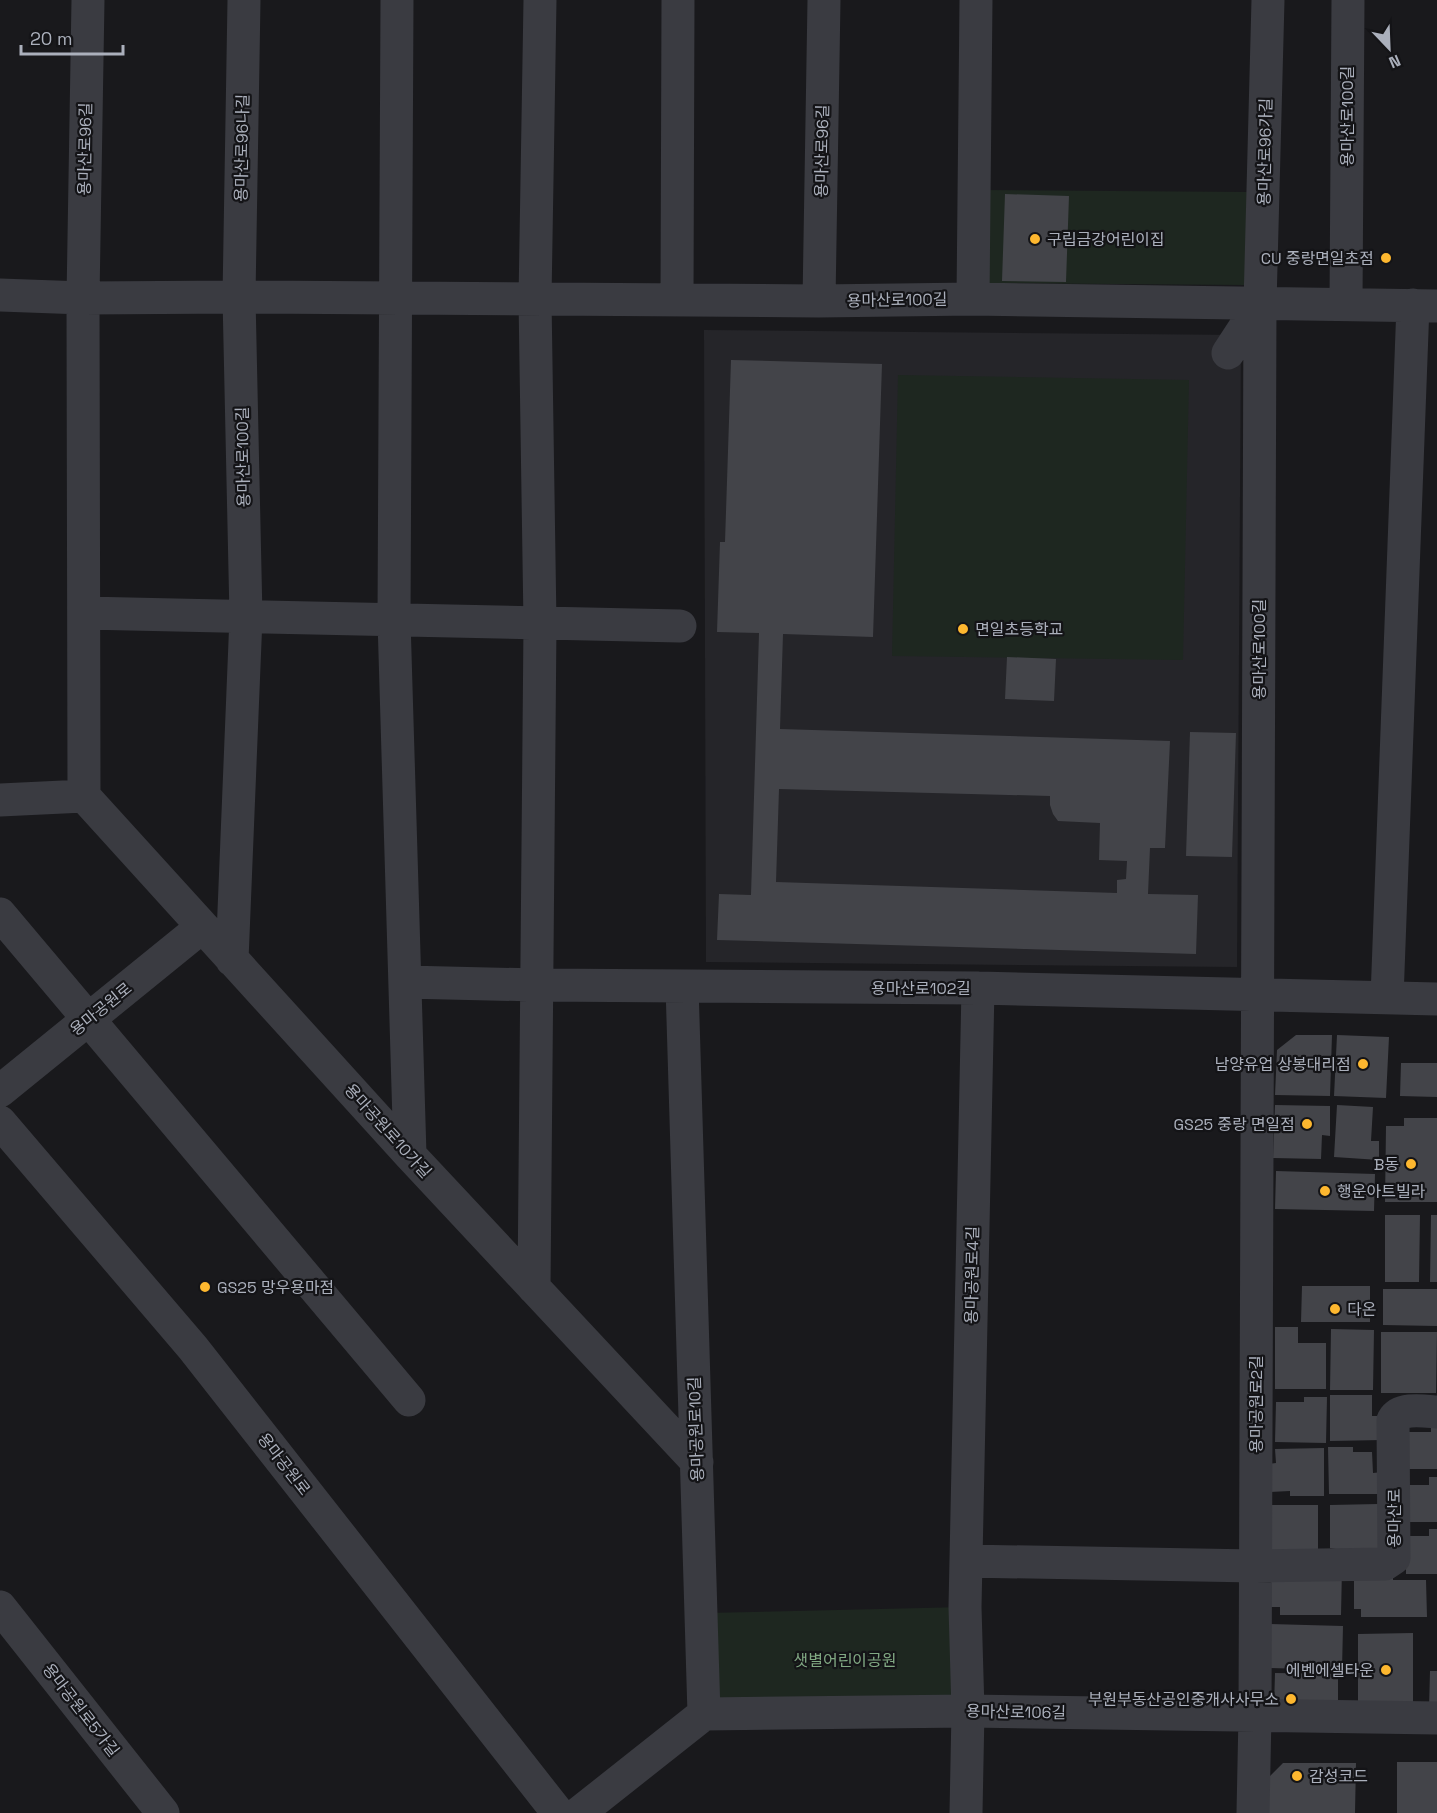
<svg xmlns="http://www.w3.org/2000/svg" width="1437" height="1813" font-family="'Space Grotesk','Noto Sans KR',sans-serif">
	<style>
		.built { fill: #252529 }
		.green { fill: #1e2720 }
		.building { fill: #434449; fill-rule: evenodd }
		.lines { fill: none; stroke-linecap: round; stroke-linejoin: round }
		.minor { stroke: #3a3b41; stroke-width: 33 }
		.poi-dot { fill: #fdb72f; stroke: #141417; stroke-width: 2 }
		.labels { text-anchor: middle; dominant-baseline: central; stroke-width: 4.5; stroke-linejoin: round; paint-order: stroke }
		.street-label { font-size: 16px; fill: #abb0bc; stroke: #141417 }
		.poi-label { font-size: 16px; fill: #abb0bc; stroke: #141417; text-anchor: start }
		.park-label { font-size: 16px; fill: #81a883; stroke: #141417 }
	</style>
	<rect width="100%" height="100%" fill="#19191c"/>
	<path class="built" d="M704,330l537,5 -4,632 -531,-5z"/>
	<path class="green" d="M982,190l265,2 -1,93 -265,-2z
		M898,375l291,5 -6,280 -291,-4z
		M965,1607l-2,103 -255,2 -2,-99z"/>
	<path class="building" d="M1005,194l64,2 -3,86 -64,-1z
		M731,360l151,4 -9,273 -90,-3 -3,95 390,12 -5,107h-15l-2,46 50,1 -2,59 -479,-14 2,-46 32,1 8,-262 -42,-1 3,-90h5zM779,789l271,7v9l3,9 5,7 42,2 -1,37 28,1 -1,18 -9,1v13l-341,-11z
		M1007,657l49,2 -2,42 -49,-2z
		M1190,732l46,1 -4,124 -46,-1z
		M1296,1035h36l-2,61 -55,-1 2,-45z
		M1337,1035l52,2 -3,61 -52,-2z
		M1401,1063h36v34l-37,-1z
		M1275,1105l55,1v30l-8,-1 -1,24 -48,-1z
		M1337,1105l36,2 -2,34h8v19l-45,-3z
		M1404,1118h33v84h-52l1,-76h18z
		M1276,1171l99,3 -1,37 -99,-2z
		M1385,1215h35l-1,67h-34z
		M1431,1215h6v67h-7z
		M1302,1286h68v36h-69z
		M1383,1289h54v37l-54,-1z
		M1275,1327h23v16h28v46h-51z
		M1331,1329l43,1 -1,60h-43z
		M1381,1332h56l-1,61h-55z
		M1330,1395h42v21h11v24l-53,1z
		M1304,1397h23l-1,46 -51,-1 1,-40h28z
		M1431,1424h6v45h-29v-37h23z
		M1328,1447h25v5h19l1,21 10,-1v22h-54z
		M1324,1448v48h-34v-5l-20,1 -1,-28 7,-1 -1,-14z
		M1429,1477h8v45h-31v-37h23z
		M1378,1504l10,54 -58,-10v-43z
		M1269,1505h49v51h-50z
		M1429,1529h8v45h-31v-38h23z
		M1342,1569l-1,46h-61v-8h-10l1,-32z
		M1393,1569v11h33l1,37h-66v-8h-7v-30z
		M1270,1624l73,2 -1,44 -74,-2z
		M1413,1633v73h-55v-72z
		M1430,1671h7v38h-8z
		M1275,1673l63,1v35l-64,-2z
		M1397,1762h40v51h-40z
		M1283,1763h73l-1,50h-88v-34z"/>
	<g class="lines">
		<path class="minor" d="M397,0l-3,620 16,535
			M0,295l83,3 156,-1 580,4 154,-2 464,7
			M973,299l3,-299
			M677,300l1,-300
			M819,301l5,-301
			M1346,304l2,-304
			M1228,353l32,-49
			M84,613l596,13
			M84,796l326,359 287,307
			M84,796l-1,-498 5,-298
			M0,800l84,-4
			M0,914l409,486
			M232,960l14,-343 -7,-320 5,-297
			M405,982l132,3 441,3 459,11
			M1387,998l26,-693
			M0,1091l202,-164
			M0,1122l193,226 365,465
			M534,1288l6,-664 -5,-325 5,-299
			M966,1561l289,5 130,-2 9,-6 -1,-138c7,-13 31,-9 44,-8
			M0,1607l163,206
			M704,1714l264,-3 469,7
			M579,1813l125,-99 -22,-728
			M966,1813l2,-102 -3,-104 13,-619
			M1253,1813l2,-98 5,-1411 8,-304"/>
	</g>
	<g class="poi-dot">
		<circle cx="1035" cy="239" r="6"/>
		<circle cx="1386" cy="258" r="6"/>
		<circle cx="963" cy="629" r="6"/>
		<circle cx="1363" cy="1064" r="6"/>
		<circle cx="1307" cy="1124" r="6"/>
		<circle cx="1411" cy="1164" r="6"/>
		<circle cx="1325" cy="1191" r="6"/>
		<circle cx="205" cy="1287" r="6"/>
		<circle cx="1335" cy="1309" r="6"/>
		<circle cx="1386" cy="1670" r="6"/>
		<circle cx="1291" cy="1699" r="6"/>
		<circle cx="1297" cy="1776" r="6"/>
	</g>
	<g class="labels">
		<g class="street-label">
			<text transform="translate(1347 116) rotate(-90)">용마산로100길</text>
			<text transform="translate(242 148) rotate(-89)">용마산로96나길</text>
			<text transform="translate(85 149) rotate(-89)">용마산로96길</text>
			<text transform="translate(822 151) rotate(-89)">용마산로96길</text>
			<text transform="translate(1265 152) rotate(-89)">용마산로96가길</text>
			<text transform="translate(897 300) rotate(-1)">용마산로100길</text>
			<text transform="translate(243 457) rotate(-91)">용마산로100길</text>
			<text transform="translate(1259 649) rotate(-90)">용마산로100길</text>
			<text x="921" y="988">용마산로102길</text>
			<text transform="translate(101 1009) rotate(-39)">용마공원로</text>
			<text transform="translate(388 1131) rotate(48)">용마공원로10가길</text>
			<text transform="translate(972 1275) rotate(-89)">용마공원로4길</text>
			<text transform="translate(1256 1404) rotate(-90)">용마공원로2길</text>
			<text transform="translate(696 1429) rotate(-92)">용마공원로10길</text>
			<text transform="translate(284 1464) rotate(52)">용마공원로</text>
			<text transform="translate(1394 1518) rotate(-90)">용마산로</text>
			<text transform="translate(81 1710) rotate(52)">용마공원로5가길</text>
			<text transform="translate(1016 1712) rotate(1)">용마산로106길</text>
		</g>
		<g class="poi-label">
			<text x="1047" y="239">구립금강어린이집</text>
			<text x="1374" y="258" text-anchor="end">CU 중랑면일초점</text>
			<text x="975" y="629">면일초등학교</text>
			<text x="1351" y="1064" text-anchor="end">남양유업 상봉대리점</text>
			<text x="1295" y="1124" text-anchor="end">GS25 중랑 면일점</text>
			<text x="1399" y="1164" text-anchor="end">B동</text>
			<text x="1337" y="1191">행운아트빌라</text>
			<text x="217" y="1287">GS25 망우용마점</text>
			<text x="1347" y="1309">다온</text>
			<text x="1374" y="1670" text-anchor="end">에벤에셀타운</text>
			<text x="1279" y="1699" text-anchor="end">부원부동산공인중개사사무소</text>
			<text x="1309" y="1776">감성코드</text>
		</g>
		<g class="park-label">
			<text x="845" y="1660">샛별어린이공원</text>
		</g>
	</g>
	<g transform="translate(1389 48) rotate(157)" stroke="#141417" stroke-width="4.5" paint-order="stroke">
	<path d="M0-4.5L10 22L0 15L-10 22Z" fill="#abb0bc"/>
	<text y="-9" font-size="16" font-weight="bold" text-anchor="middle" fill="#abb0bc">N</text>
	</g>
	<path d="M21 45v9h102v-9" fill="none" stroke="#abb0bc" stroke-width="3"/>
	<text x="30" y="45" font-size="18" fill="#abb0bc" stroke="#141417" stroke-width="4.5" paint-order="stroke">20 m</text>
</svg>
